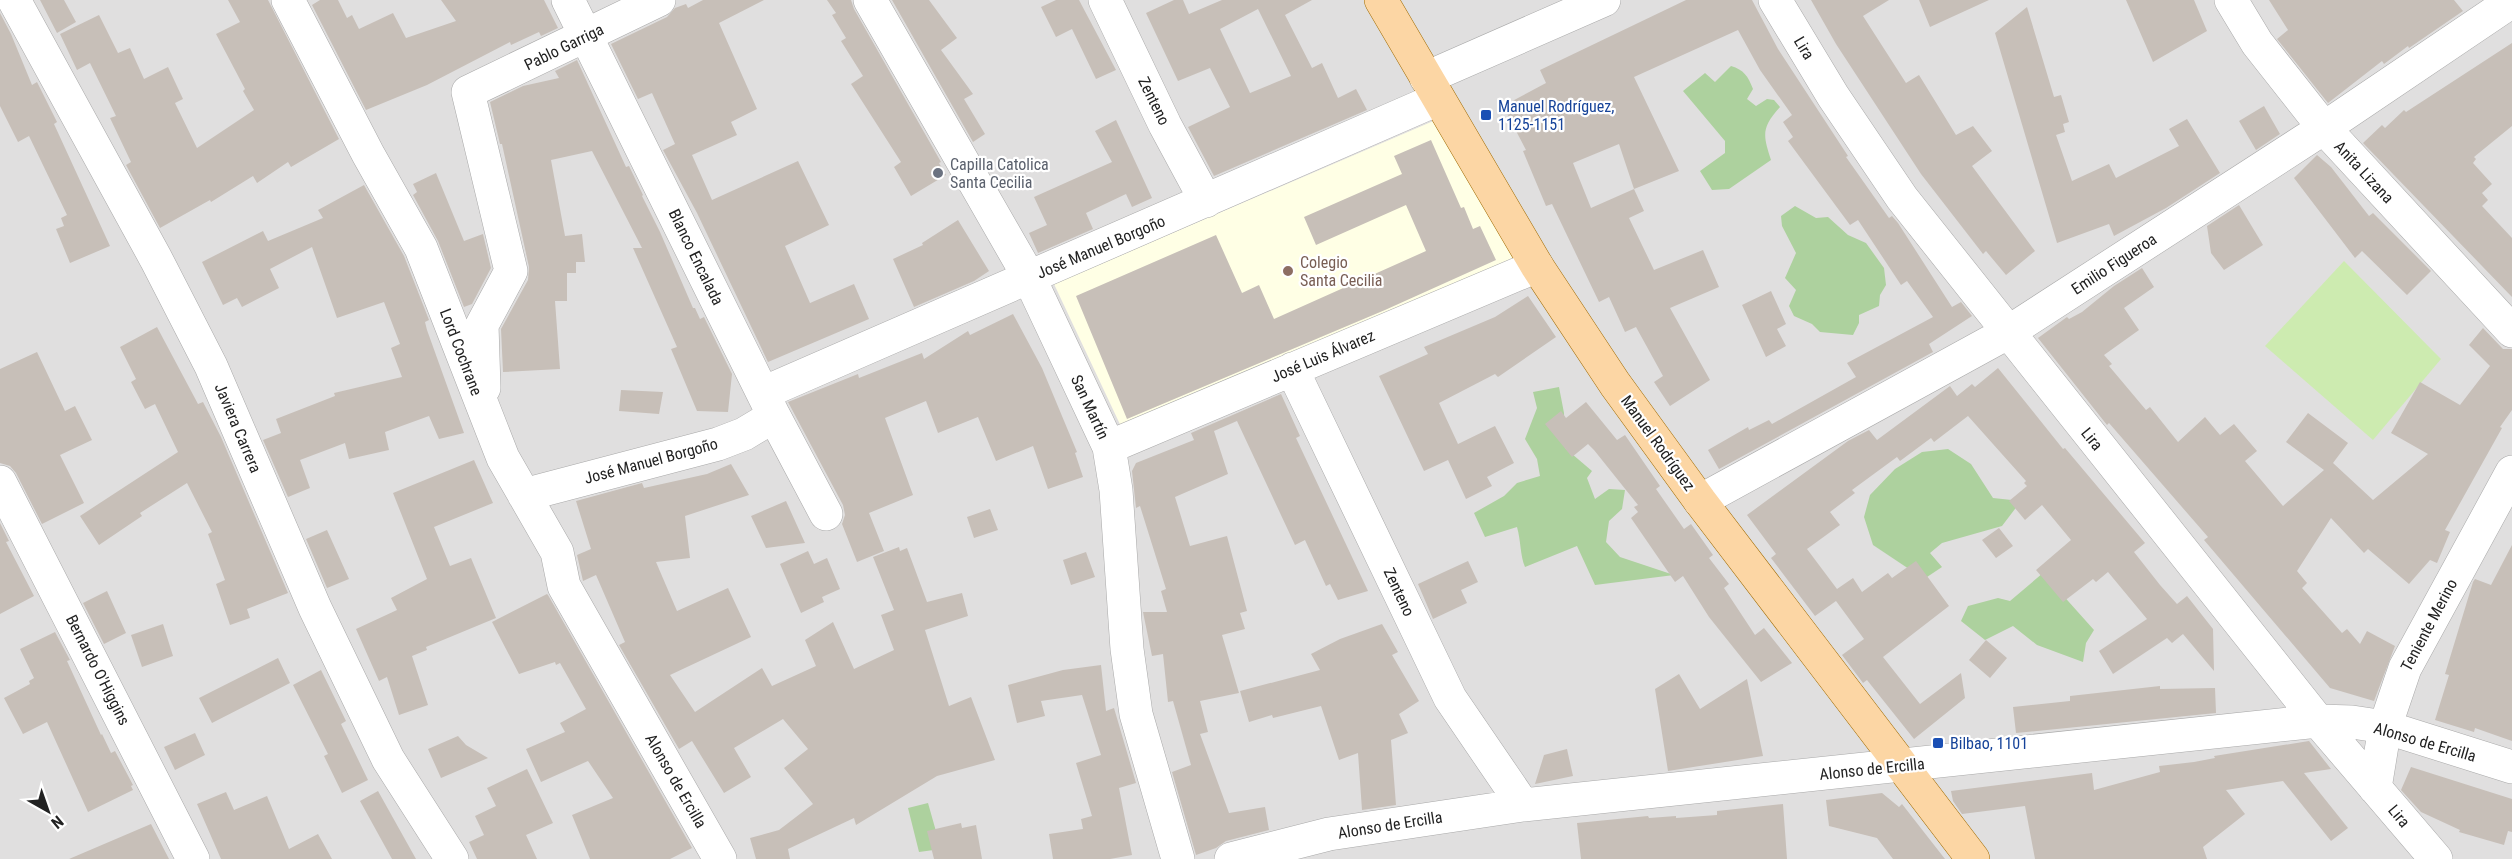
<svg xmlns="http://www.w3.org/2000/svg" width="2512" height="859" font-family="'Roboto Condensed',sans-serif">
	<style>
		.residential { fill: #e0dfdf }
		.education { fill: #ffffe5 }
		.grass { fill: #cdebb0 }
		.forest { fill: #add19e }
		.building { fill: #c7bfb8; fill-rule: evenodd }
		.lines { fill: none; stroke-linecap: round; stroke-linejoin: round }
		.minor-casing { stroke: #a9a9a9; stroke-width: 34 }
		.major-casing { stroke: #a06b00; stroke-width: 34 }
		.minor { stroke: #fff; stroke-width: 33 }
		.major { stroke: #fcd6a4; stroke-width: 33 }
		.transit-dot { fill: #1a4fb4; stroke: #fff; stroke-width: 2 }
		.worship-dot { fill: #6b7280; stroke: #fff; stroke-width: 2 }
		.education-dot { fill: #8d6e63; stroke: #fff; stroke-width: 2 }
		.labels { text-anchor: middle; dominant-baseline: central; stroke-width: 4.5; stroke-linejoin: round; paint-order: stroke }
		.street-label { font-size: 16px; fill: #222; stroke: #fff }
		.transit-label { font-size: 16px; fill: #164399; stroke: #fff; text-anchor: start }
		.worship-label { font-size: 16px; fill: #5b616d; stroke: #fff; text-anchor: start }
		.education-label { font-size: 16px; fill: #785e54; stroke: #fff; text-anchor: start }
	</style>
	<rect width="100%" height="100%" fill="#f2efe9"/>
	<path class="residential" d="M0,0h2512v859h-2512z"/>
	<path class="education" d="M1438,119l83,140 -396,176 -71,-151z"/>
	<path class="grass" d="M2344,261l97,98 -68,81 -108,-94z"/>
	<path class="forest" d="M1731,66c13,4 17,10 22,23l-6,10 9,7 11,-7 7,1 6,7c-19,21 -17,28 -9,53l-42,29 -17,1 -12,-19 25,-18v-12l-42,-50 22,-18 10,9z
		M1795,206l21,12 12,-1 20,18 18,8 18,25 2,17 -6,10 -1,11 -20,9v8l-6,12 -33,-3 -8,-8 -18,-8 -5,-10 7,-16 -11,-12 11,-25 -14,-27 -1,-10z
		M1559,387l5,26 1,35 27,23 -5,7 8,21 14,-10 16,1 -3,19 -13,12 -3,21 14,15 54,18 -79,10 -18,-39 -52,21c-5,-12 -4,-26 -8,-40l-32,10 -11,-24 30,-17 13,-13 23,-7 -3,-17 -12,-20 12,-31 -4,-16z
		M1948,449l23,15 22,34 28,3 -19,25 -60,17 -12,10 12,14 -18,12 -51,-34 -9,-28 6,-22 25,-26 27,-17z
		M2043,573l51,57 -8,13 -3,19 -46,-17 -24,-19 -28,14 -24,-19 7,-15 30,-8 12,3z
		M928,803l13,46 -22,3 -11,-44z"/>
	<path class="building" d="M40,0h24l12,22 -19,11z
		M228,0h40l71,139 -48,28 -3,-5 -31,21 -4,-7 -42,26 -1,-2 -50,28 -34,-63 5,-3 -21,-44 6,-2 -26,-53 -13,7 -17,-36 39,-19 19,38 12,-5 14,31 24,-12 15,32 -8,4 22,45 57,-38 -11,-19 2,-2 -29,-55 24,-12z
		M320,0h18l9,18 5,-3 7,14 34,-16 13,25 50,-17 -15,-21h103l14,28 -17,8 -2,-4 -28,13 -1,-3 -83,43 -61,25 -54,-105z
		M703,0h61l-45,23 38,86 -26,13 6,13 -45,20 20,45 86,-39 31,64 -44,21 25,57 44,-19 15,35 -101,43 -71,-149 -34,-63 12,-6 -23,-51 -14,6 -27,-55 56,-27 8,-9 11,-4 2,4z
		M827,0h24l3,9 87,153 -2,1 7,12 -35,21 -17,-29 7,-5 -50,-78 12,-8 -22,-35 5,-3 -14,-23 4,-2z
		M892,0h37l28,38 -16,12 32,44 -9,5 21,35 -12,8z
		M1056,0h23l37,70 -20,9 -24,-50 -16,8 -15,-30z
		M1174,0h9l6,14 33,-14h90l-27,15 27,53 10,-5 16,35 18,-9 11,21 -153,66 -26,-49 42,-20 -20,-39 -32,13 -32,-68zM1258,9l33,67 -41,17 -30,-64z
		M1686,0h66l26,49 70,107 -2,1 43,61 3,-2 6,7 54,84 9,-5 11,14 -43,28 4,8 -214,117 -11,-19 40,-23 1,3 20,-10 3,4 84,-47 -9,-14 86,-46 -26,-36 -6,4 -43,-65 -8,5 -62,-84 5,-4 -10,-15 9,-7 -32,-45 -22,-40 -104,47 45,94 -45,18 10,22 -15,7 25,52 49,-20 16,37 -49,21 40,72 -40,26 -16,-24 9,-6 -27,-49 -11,5 -16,-35 -10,5 -47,-98 -6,2 -23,-55 3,-1 -23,-44 43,-23 -6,-13zM1619,144l15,45 -43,19 -18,-45z
		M1811,0h78l-26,16 43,67 13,-8 37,60 17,-9 19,25 -20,15 63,85 -29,24 -20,-24 -3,3 -62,-80 -85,-130z
		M1919,0h70l-59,27z
		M2126,0h68l13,31 -54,31z
		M2269,0h185l9,11 -54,37 -1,-2 -24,18 -2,-3 -54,42 -51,-64 11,-9z
		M2027,7l27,90 7,-2 8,27 -6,2 2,8 -9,3 16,46 37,-17 7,14 63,-32 -10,-17 18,-10 33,54 -54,35 -52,28 -5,-12 -52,19 -62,-210z
		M0,13l11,21 21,51 5,-3 20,40 -3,2 56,122 -40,17 -14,-34 8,-3 -3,-8 6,-3 -38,-79 -11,6 -18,-36z
		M2512,43v83l-38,31 2,2 -3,4 19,21 -10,9 6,7 -6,6 30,32v59l-149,-154 19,-18 3,3 19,-18 2,2z
		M577,60l49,107 3,-1 14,29 -1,1 18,36 33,76h2l5,11 4,-2 28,57 -4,38 -31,-1 -26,-62 6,-2 -44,-99h9l-50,-97 -41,9 14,76 17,-2 3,28h-9v11h-9v28h-12l5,68 -57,3 -2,-43 27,-49 1,-13 -27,-123h-2l-10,-42 33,-16 36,-8 -4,-7z
		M2264,106l16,28 -24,16 -17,-29z
		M1116,120l36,78 -20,9 -6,-13 -40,19 7,16 -55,24 -9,-20 18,-8 -13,-28 78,-35 -17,-31z
		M1431,140l30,68 3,-1 9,22 7,-3 16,34 -111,50 -258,109 -51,-123 140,-61 26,58 17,-8 15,34 152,-68 -20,-46 -90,40 -12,-28 98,-43 -8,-18z
		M2317,155l14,12 38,49 4,-3 58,58 -24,24 -45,-44 -7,7 -61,-80z
		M436,173l28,68 19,-7 8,34 -19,36 -8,3 -26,-66 -25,-46 4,-3 -4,-8z
		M364,185l40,71 25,64 -4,2 2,8 37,103 -25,6 -10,-23 -44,16 4,18 -40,9 -4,-16 -45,17 10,28 -22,9 -25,-57 18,-7 -5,-14 59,-23 -1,-3 68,-16 -11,-29 9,-4 -16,-42 -47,16 -25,-71 -42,22 9,19 -37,19 -5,-9 -14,7 -21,-43 61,-31 5,10 55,-23 -5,-8z
		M2239,205l24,40 -39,25 -13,-17 -4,-27z
		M958,220l31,51 -15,10 -60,26 -21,-48 30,-14 -1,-2z
		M2142,268l12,19 -30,21 15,22 -35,25 8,9 -3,2 37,44 4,-3 28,35 27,-25 15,18 14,-11 23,27 -12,10 38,45 41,-36 -38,-28 22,-29 40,30 -15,20 40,37 55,-46 -37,-21 29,-51 40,23 30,-39 -21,-21 14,-17 20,21h9v61l-12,17 2,1 -57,102 5,2 -13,31 -7,-3 -21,24 -41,-35 -4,4 -33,-35 -34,53 10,12 -5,5 40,45 5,-4 13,15 7,-13 28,15 -21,55 -44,-13 -126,-148 4,-3 -99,-114 -2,2 -69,-87 29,-21 2,2 13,-7 32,-26z
		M1771,291l15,33 -9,5 9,17 -20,11 -24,-52z
		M1528,296l28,41 -58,40 -3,-3 -56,29 19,41 37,-18 19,37 -27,14 5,9 -26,13 -18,-39 -24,11 -45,-95 49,-22 -4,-7 71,-30z
		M1013,314l29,54 35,84 -2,1 8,24 -35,12 -15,-43 -37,15 -18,-44 -40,16 -12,-32 -41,17 28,77 -44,18 15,38 -27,11 -15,-38 3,-9 -2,-10 -55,-103 70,-28 1,4 63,-25 2,6 44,-28 2,4z
		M157,327l41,77 5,-2 18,35 67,156 -41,16 3,9 -20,7 -14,-41 9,-4 -17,-46 4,-2 -25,-49 -47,30 2,3 -43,29 -19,-29 98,-64 -23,-48 -10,5 -14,-27 5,-3 -16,-32z
		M37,352l28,59 10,-5 17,34 -32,15 24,48 -42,21 -26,-51 -6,-7 -10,-3v-94z
		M1998,368l65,81 2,-1 80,95 -11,9 26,33 17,19 10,-8 26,33 1,42 -31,-37 -11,9 -5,-5 -54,36 -14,-23 48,-32 -39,-47 -12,10 -3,-3 -30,23 -27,-32 35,-30 -29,-35 -17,15 -16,-19 18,-15 -3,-3 2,-2 -58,-65 -34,26 -3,-4 -31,23 -3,-4 -45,33 3,3 -25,19 10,13 -33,24 30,40 16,-11 9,14 26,-19 4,5 24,-17 33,45 -66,51 37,47 41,-31 4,25 -51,41 -47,-59 -4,3 -21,-28 22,-16 -28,-38 -21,15 -44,-58 5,-4 -29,-39 101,-74 21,-11 8,10 73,-54 7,10 15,-12 3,3z
		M621,390l42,2 -4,22 -40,-3z
		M1281,394l19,42 -4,2 72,153 -30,9 -8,-16 -4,2 -21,-46 -10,5 -58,-124 -23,10 14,43 -53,23 15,49 37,-10 20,75 -7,2 5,16 -23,6 17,58 -39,8 8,31 -8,2 29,79 36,-6 4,23 -43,11 -10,7 -20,7 -24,-83 19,-7 -18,-64 -5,1 -5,-48 -11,2 -8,-39 -1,-5h24l-6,-21 5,-2 -26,-83 -4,2 -4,-37 4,-8 58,-23 -3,-7z
		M1586,402l31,38 8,-5 35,51 -4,3 28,40 7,-5 22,31 -4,3 20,26 -5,4 31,47 9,-7 28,35 -31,19 -52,-65 -26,-41 -8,6 -44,-64 7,-6 -4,-5 4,-2 -44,-55 -6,-6 -16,13 -27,-33 16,-13 5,7z
		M474,460l19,43 -59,24 16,39 21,-8 25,60 -70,29 1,3 -15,6 16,49 -29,10 -12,-38 -8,4 -23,-52 41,-19 -6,-12 36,-19 -34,-86z
		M731,464l18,31 -64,21 5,42 -34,4 21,49 51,-23 23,49 -81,38 25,37 67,-44 10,18 44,-20 -11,-26 28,-18 21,47 40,-19 -13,-35 13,-5 -21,-53 26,-10 1,4 7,-3 20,54 35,-9 6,23 -43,14 24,76 22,-9 24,63 -58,16 -81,49 -2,-7 -66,31 2,10h-34l-6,-21 29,-8 34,-26 -29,-36 24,-19 -25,-30 -49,29 17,29 -27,16 -32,-52 -13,8 -60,-104 6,-3 -29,-67 -13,6 -6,-26 14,-6 -15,-48 66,-18 2,5 63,-14z
		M786,501l19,42 -39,5 -15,-32z
		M990,509l8,21 -24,8 -7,-21z
		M0,523l9,18 -3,1 28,54 -34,18z
		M1999,528l14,18 -17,12 -14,-18z
		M327,530l22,49 -22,9 -21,-49z
		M2512,545v196l-37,-13 -1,4 -39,-12 14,-45 -4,-1 28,-92 2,-3 16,6z
		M808,551l6,13 13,-6 13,31 -18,8 2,5 -23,11 -21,-49z
		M1086,552l9,25 -24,8 -8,-25z
		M1468,561l10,21 -17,8 6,13 -34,16 -15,-35z
		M107,591l19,42 -22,11 -21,-41z
		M547,594l1,1 144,253 -22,11h-80l-18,-44 41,-17 -25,-37 -47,21 -15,-33 39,-17 -5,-9 26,-14 -26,-46 -4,2 -1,-3 -36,12 -27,-52z
		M163,624l10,32 -31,11 -11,-32z
		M1382,624l16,28 -6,3 27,46 -20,13 9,19 -17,7 5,65 -34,5 -4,-57 -19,7 -18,-54 -48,12 -1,-3 -23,7 -9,-31 80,-21 -9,-16 29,-15z
		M55,632l15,28 -3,1 34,74 1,-1 9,19 4,-2 18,34 -2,1 2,4 -45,22 -41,-90 -24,12 -19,-36 26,-14 -1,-3 5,-3 -14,-29z
		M1986,640l21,18 -17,20 -21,-18z
		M278,658l12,25 -78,40 -13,-25z
		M1101,665l5,46 8,-3 22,75 -17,5 13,67 -22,4h-57l-4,-25 34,-5 -2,-10 11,-3 -16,-53 25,-8 -19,-60 -41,6 4,15 -28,7 -9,-38 55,-15z
		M321,670l25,51 -5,3 27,56 -26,13 -18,-37 4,-2 -35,-69z
		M1679,674l21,35 47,-30 16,77 -95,15 -13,-82z
		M2160,686v3l55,-1 1,25 -200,20 -3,-26 57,-6v-5z
		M195,733l10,22 -30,15 -11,-23z
		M458,736l8,9 22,13 -47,20 -13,-29z
		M2309,741l22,28 -27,4 44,55 -17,13 -48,-60 -57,9 19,24 -42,33 4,12h-172l-10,-53 -63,8 -9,-13 -2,-10 141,-18 2,17 66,-18 -1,-6 35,-4 21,-4 -1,-2z
		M1567,749l6,27 -38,8 9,-29z
		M2411,767l101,32v33l-4,-1 -4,14 -45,-13 1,-2 -39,-18 -20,-22z
		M527,769l26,54 -27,12 11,24h-60l-8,-17 15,-7 -9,-19 21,-10 -9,-18z
		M378,791l38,68h-24l-32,-58z
		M226,792l8,18 33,-14 22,53 29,-15 14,25h-111l-24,-55z
		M1882,793l17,14 3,-3 43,55h-52l-16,-21 -48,-12 -3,-26z
		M1783,804l4,55h-206l-4,-36 71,-7 1,2 27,-2v2l41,-3v-4z
		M961,823l1,5 14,-3 6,34h-48l-7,-28z
		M151,824l18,35h-100z"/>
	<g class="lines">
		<defs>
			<path id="minor" d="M14,0l142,259 55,107 104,242 73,151 64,100
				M288,0l80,154 53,94 82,210 54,94 7,34 156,273
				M568,0l206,416 52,98
				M870,0l159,277 80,170 7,43 11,159 9,65 42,145
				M1105,0l60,125 41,76
				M1775,0l58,96 69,102 416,523 118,138
				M2231,0l26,43 67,85 188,203
				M1426,78l178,-78
				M1292,369l158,329 73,107
				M484,388l-2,-63 29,-54 -43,-179 191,-92
				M763,393l675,-294
				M1109,447l428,-181
				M0,482l193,377
				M524,495l194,-51 26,-10 30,-18
				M1700,501l307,-168 317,-205 188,-127
				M2375,788l10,-61 20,-59 107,-196
				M1231,859l98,-25 194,-29 795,-84 34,1 33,5 127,40"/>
			<path id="major" d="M1381,0l156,266 78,118 85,117 273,358"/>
		</defs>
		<use href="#minor" class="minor-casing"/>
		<use href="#major" class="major-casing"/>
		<use href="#minor" class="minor"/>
		<use href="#major" class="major"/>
	</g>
	<g class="transit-dot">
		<rect x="1480" y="109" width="12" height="12" rx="3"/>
		<rect x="1932" y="737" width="12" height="12" rx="3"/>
	</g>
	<circle class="worship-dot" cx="938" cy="173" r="6"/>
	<circle class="education-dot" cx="1288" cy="271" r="6"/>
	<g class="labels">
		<g class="street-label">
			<text transform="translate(564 47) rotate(-26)">Pablo Garriga</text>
			<text transform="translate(1804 48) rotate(59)">Lira</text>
			<text transform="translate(1154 101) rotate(64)">Zenteno</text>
			<text transform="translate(2364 172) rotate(47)">Anita Lizana</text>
			<text transform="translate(1101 247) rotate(-23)">José Manuel Borgoño</text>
			<text transform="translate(696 257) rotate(64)">Blanco Encalada</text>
			<text transform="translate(2114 264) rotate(-33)">Emilio Figueroa</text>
			<text transform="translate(461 352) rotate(69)">Lord Cochrane</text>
			<text transform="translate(1323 356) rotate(-23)">José Luis Álvarez</text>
			<text transform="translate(1090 407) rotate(65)">San Martín</text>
			<text transform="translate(238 428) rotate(67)">Javiera Carrera</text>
			<text transform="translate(2092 439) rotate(51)">Lira</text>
			<text transform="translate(1658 443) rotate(54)">Manuel Rodríguez</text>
			<text transform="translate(651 461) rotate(-15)">José Manuel Borgoño</text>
			<text transform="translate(1399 592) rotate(65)">Zenteno</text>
			<text transform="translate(2429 625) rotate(-62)">Teniente Merino</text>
			<text transform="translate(98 670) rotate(63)">Bernardo O'Higgins</text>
			<text transform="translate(2425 742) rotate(16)">Alonso de Ercilla</text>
			<text transform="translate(1872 769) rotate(-6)">Alonso de Ercilla</text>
			<text transform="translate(676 781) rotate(60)">Alonso de Ercilla</text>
			<text transform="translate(2399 816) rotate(50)">Lira</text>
			<text transform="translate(1390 825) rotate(-9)">Alonso de Ercilla</text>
		</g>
		<g class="transit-label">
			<text x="1498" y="106">Manuel Rodríguez,<tspan x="1498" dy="18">1125-1151</tspan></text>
			<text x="1950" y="743">Bilbao, 1101</text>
		</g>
		<g class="worship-label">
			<text x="950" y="164">Capilla Catolica<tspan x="950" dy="18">Santa Cecilia</tspan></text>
		</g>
		<g class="education-label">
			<text x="1300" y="262">Colegio<tspan x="1300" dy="18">Santa Cecilia</tspan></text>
		</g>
	</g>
	<g transform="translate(48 811) rotate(140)" stroke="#ffffff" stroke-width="4.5" paint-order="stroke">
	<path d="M0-4.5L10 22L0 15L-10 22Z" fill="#222222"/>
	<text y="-9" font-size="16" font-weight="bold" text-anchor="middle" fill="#222222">N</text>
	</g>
</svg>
